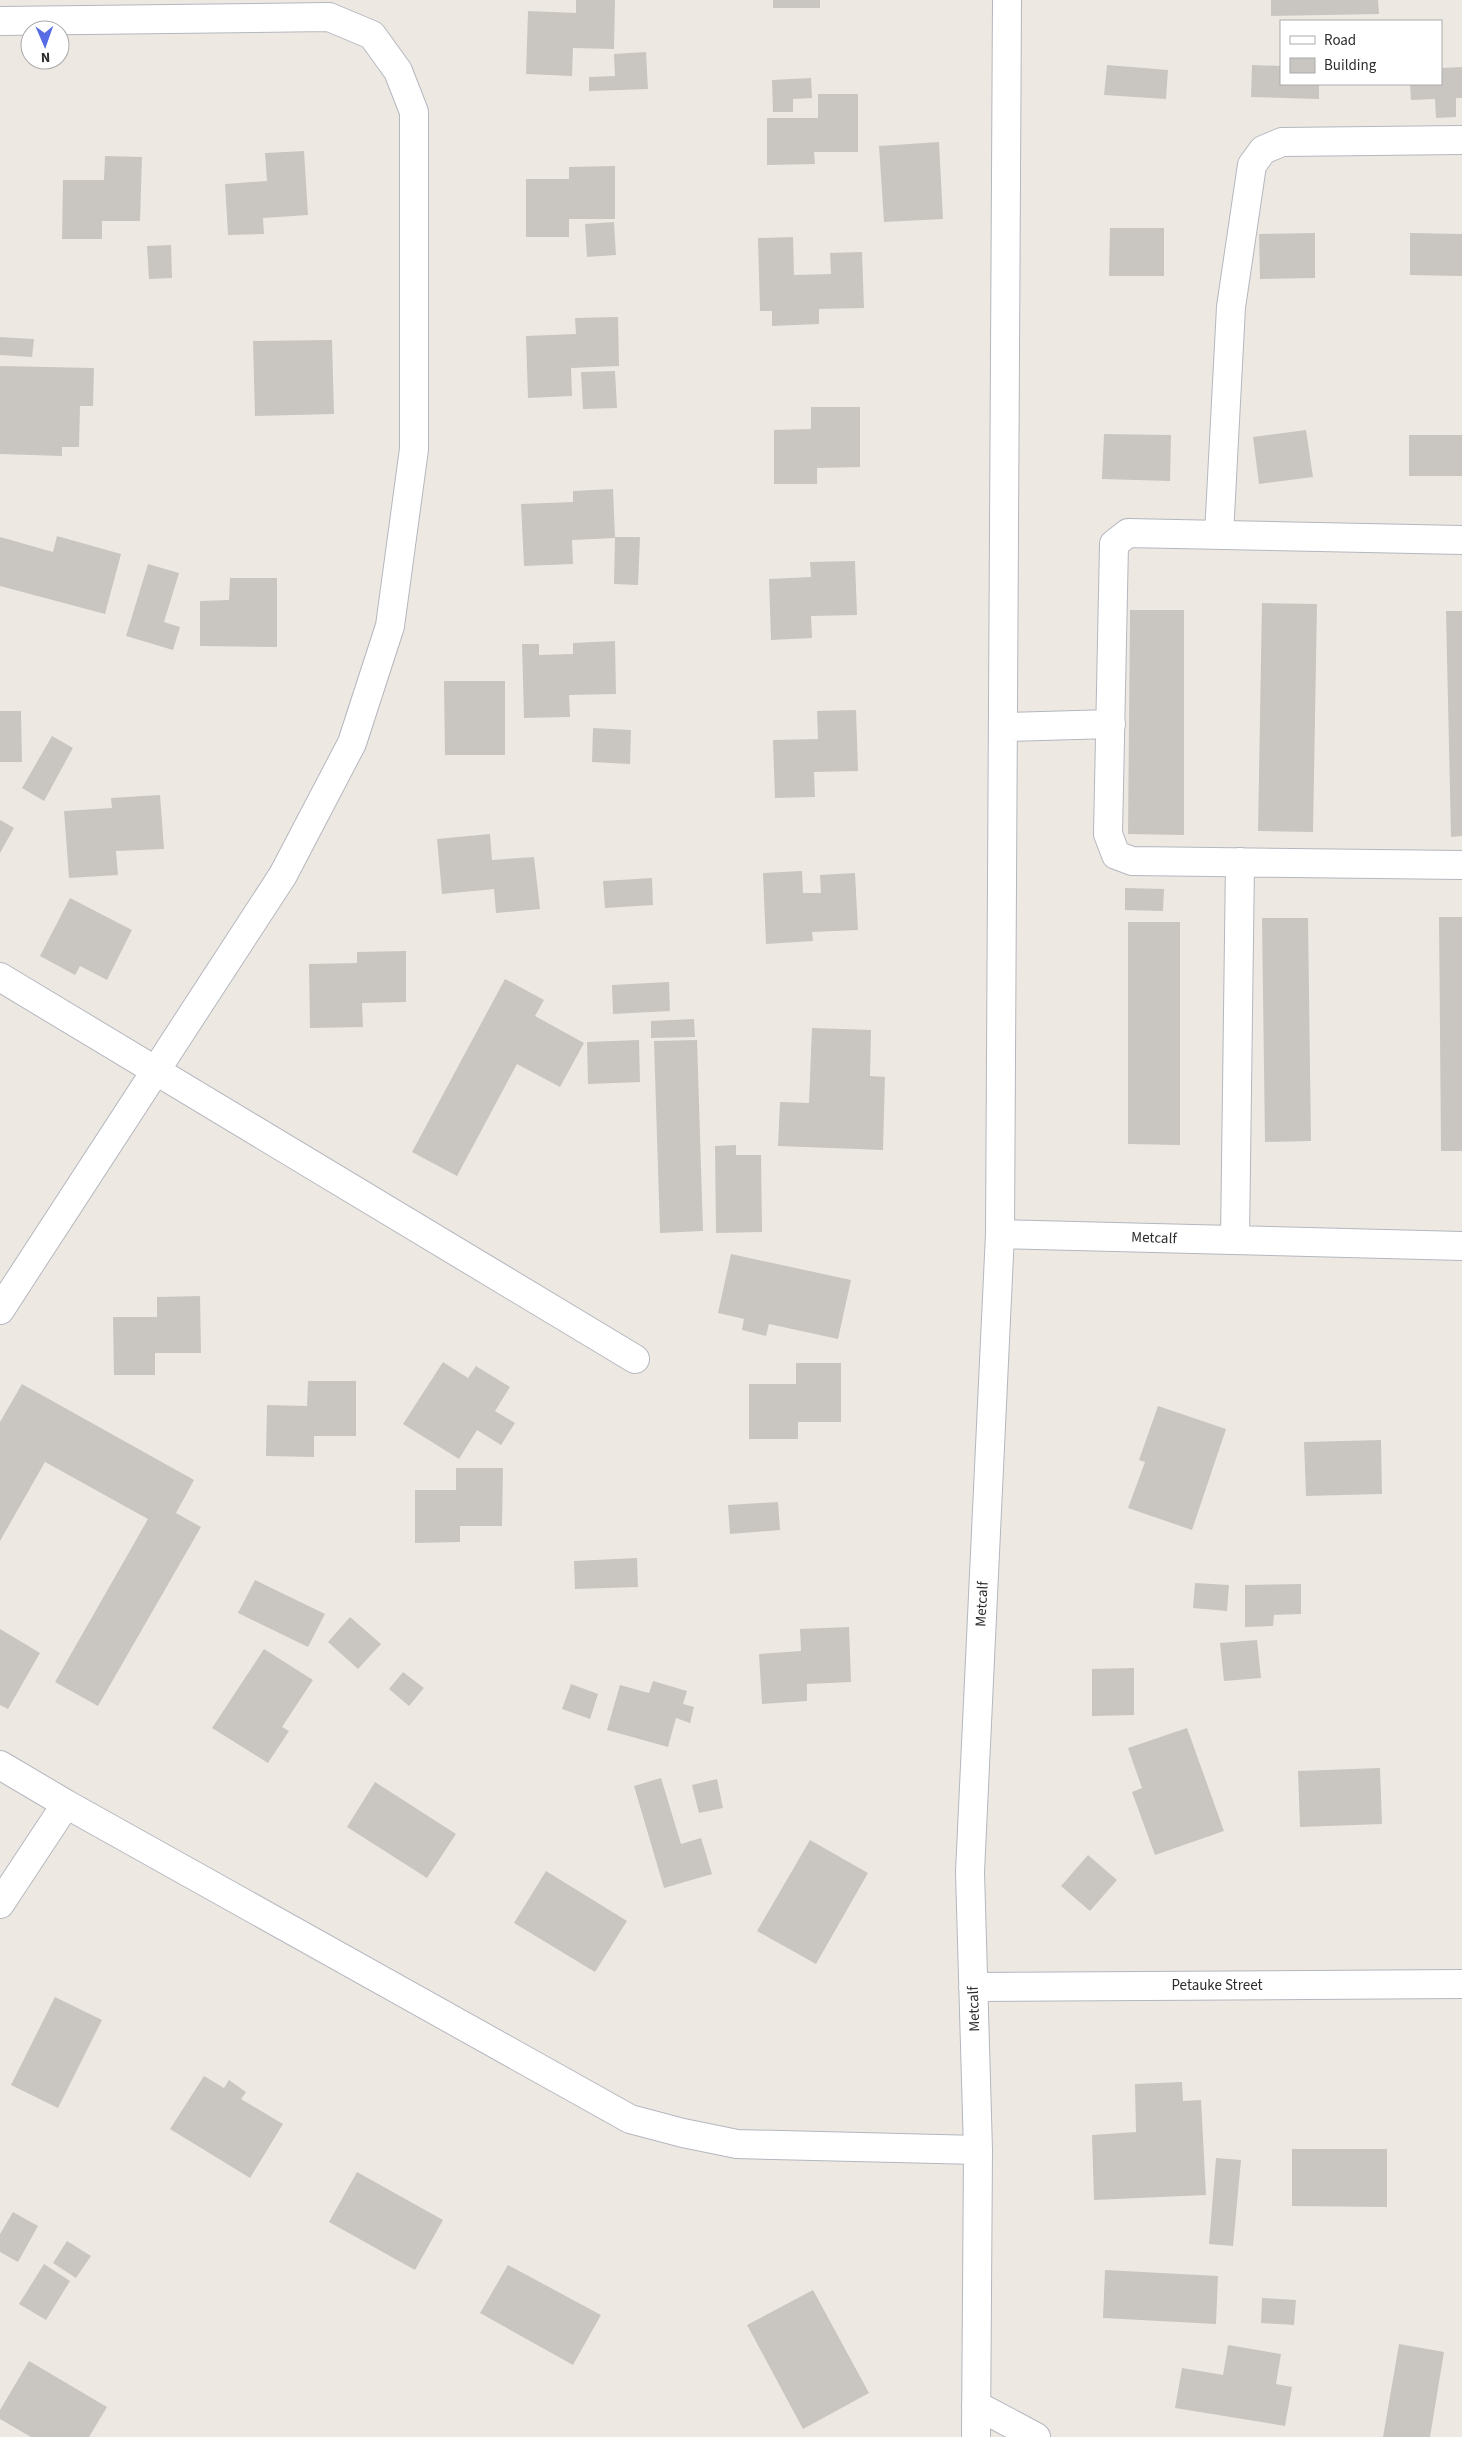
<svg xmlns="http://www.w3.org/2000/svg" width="1462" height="2437" font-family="'Source Sans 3',sans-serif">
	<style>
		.building { fill: #c9c5c0 }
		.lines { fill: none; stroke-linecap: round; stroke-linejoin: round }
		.minor-casing { stroke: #b5b7bf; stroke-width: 30 }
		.minor { stroke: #fff; stroke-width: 28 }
		.labels { text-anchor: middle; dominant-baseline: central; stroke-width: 5; stroke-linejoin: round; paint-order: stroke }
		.street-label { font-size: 15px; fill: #2d2d2d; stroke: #fff }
	</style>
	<rect width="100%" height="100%" fill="#ede9e2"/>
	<path class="building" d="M576,0h39l-1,49 -41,-1 -1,28 -46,-2 2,-63 48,2z
		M773,0h47v8h-47z
		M1271,0h107l1,14 -108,2z
		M646,52l2,37 -59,2v-14l26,-1 -1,-22z
		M1107,65l61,5 -2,29 -62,-4z
		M1252,65l29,1v18h38v15l-68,-2z
		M1462,67v31h-6v19l-20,1 -1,-19 -24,1 -1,-16h31v-16z
		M811,78l1,20 -19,1v13h-20l-1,-32z
		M818,94h40v58h-44l1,12 -48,1v-47h51z
		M939,142l4,77 -59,3 -5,-76z
		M304,151l4,64 -45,3 1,16 -36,1 -3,-51 42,-3 -2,-28z
		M105,156l37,1 -2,64h-38v18h-40l1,-59h41z
		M615,166v53h-46v18h-43v-58h43v-12z
		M614,222l2,33 -29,2 -2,-33z
		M1110,228h54v48h-55z
		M1315,233v45l-55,1 -1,-45z
		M1410,233l52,1v42l-52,-1z
		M793,237l1,38 37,-1 -1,-21 32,-1 2,56 -45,1v15l-47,2v-15h-12l-2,-73z
		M171,245l1,33 -23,1 -2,-33z
		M618,317l1,49 -48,2 1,28 -44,2 -2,-62 50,-2 -1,-16z
		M0,337l34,2 -2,18 -32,-2z
		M332,340l2,74 -79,2 -2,-75z
		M0,366l94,2 -1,38h-13l-1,41h-17v9l-62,-2z
		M615,371l2,37 -34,1 -2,-37z
		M811,407h49v60l-43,1v16h-43v-54l37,-1z
		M1306,430l7,47 -54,7 -6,-47z
		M1104,434l67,1 -1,46 -68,-2z
		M1409,435h53v41h-53z
		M613,489l2,48h25l-2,48 -24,-1 1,-46 -43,2 1,24 -49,2 -3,-62 52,-2v-11z
		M57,536l64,18 -16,60 -105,-28v-49l53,15z
		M855,561l2,54 -46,1 1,22 -41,2 -2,-61 42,-2 -1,-15z
		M148,564l31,9 -15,49 16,5 -7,23 -47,-14z
		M230,578h47v69l-77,-1v-45l29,-1z
		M1262,603l55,1 -4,228 -55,-1z
		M1130,610h54v225l-56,-1z
		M1446,611h16v225l-11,1z
		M615,641l1,53 -47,1 1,22 -46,1 -2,-74h17v11l34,-1v-11z
		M444,681h61v74h-60z
		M856,710l2,61 -44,1 1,25 -40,1 -2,-58 45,-1 -1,-28z
		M0,711h21l1,51h-22z
		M593,728l38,2 -1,34 -38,-2z
		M52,736l21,12 -29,53 -22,-13z
		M160,795l4,54 -48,2 2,24 -49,3 -5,-67 48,-3 -1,-10z
		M0,820l14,8 -14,25z
		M490,834l2,26 42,-3 6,52 -44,4 -2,-24 -52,5 -5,-55z
		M802,871l1,22h18l-1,-18 35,-2 3,57 -46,2 1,9 -47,3 -3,-71z
		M652,878l1,27 -48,3 -2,-27z
		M1125,888l39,1 -1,22 -38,-1z
		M70,898l62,32 -25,50 -27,-14 -5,9 -35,-19z
		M1439,917h23v234h-21z
		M1262,918h46l3,223 -46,1z
		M1128,922h52v223l-52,-1z
		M406,951v51l-44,1 1,24 -53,1 -1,-64 48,-1v-11z
		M505,979l39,21 -9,16 49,27 -24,44 -43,-23 -60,112 -45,-24z
		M669,982l1,29 -57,3 -1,-29z
		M694,1019l1,18 -44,1v-17z
		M812,1028l59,2 -1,46 15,1 -2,73 -105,-4 2,-44 29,1z
		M639,1040l1,42 -52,2 -1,-42z
		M697,1040l6,191 -43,2 -6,-192z
		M736,1145v10h25l1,77 -46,1 -1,-87z
		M731,1254l120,26 -13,59 -69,-15 -3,12 -24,-6 2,-11 -26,-6z
		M200,1296l1,57h-46v22h-41l-1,-58h44v-20z
		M443,1362l25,16 8,-12 34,21 -15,24 20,12 -14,22 -24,-15 -18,29 -56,-35z
		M796,1363h45v59h-43v17h-49v-55h47z
		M308,1381h48v55h-42v21l-48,-1 1,-51 40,1z
		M22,1384l172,96 -18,33 25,14 -103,179 -43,-24 93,-163 -103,-57 -45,79v-119z
		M1158,1406l68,23 -34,101 -64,-22 17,-46 -6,-2z
		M1381,1440l1,54 -76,2 -2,-54z
		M456,1468h47l-1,58h-42v16l-45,1v-53h41z
		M778,1502l2,28 -50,4 -2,-29z
		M637,1558l1,29 -63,2 -1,-28z
		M255,1580l70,34 -17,33 -70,-34z
		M1195,1583l34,2 -2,26 -34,-3z
		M1301,1584v30l-27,1 -1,11 -28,1v-42z
		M350,1617l31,27 -23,25 -30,-27z
		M849,1627l2,55 -44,2v17l-45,3 -3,-50 42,-3 -1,-22z
		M0,1629l40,24 -32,56 -8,-4z
		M1257,1640l4,38 -37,3 -4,-38z
		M264,1649l49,31 -31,47 7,4 -21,32 -56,-35z
		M1134,1668v47l-42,1v-47z
		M403,1672l21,16 -15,18 -20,-17z
		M653,1681l34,10 -4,13 11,3 -4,16 -14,-5 -8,29 -61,-17 13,-45 29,8z
		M571,1684l27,10 -8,25 -28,-10z
		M1187,1728l37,103 -69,24 -23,-63 10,-4 -14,-40z
		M1380,1768l2,56 -82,3 -2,-56z
		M661,1778l20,66 20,-6 11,36 -48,14 -30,-102z
		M717,1779l6,29 -24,5 -7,-28z
		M375,1782l81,52 -29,44 -80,-51z
		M810,1840l58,33 -52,91 -59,-33z
		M1088,1855l29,25 -27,31 -29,-25z
		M546,1871l81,50 -32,51 -81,-49z
		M55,1997l47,23 -44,88 -47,-23z
		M204,2076l20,12 5,-8 17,12 -5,7 42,25 -33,54 -80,-49z
		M1182,2082l1,19 18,-1 5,95 -112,5 -2,-65 44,-3 -1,-48z
		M1292,2149h95v58l-95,-1z
		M1216,2158l25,2 -8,86 -24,-2z
		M357,2172l86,48 -28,50 -86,-48z
		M13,2212l25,14 -20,36 -18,-10v-18z
		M67,2241l24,15 -15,22 -23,-15z
		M44,2264l26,17 -24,39 -27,-16z
		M508,2265l93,50 -28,50 -93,-52z
		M1105,2270l113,6 -2,48 -113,-6z
		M813,2290l56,103 -66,36 -56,-104z
		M1262,2298l34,2 -2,25 -33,-2z
		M1399,2344l45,8 -14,85h-47z
		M1228,2345l53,9 -5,30 16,3 -7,39 -110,-18 7,-40 41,7z
		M29,2361l78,46 -18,30h-58l-31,-18v-9z"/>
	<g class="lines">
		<defs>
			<path id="minor" d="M0,21l329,-4 43,18 26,36 16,41v337l-24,177 -38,117 -69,132 -283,435
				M1219,535l12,-228 21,-142 11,-15 19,-8 180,-2
				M1462,540l-334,-7 -14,11 -6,290 8,21 16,6 330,4
				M1004,727l107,-3
				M0,977l635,382
				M1000,1234l462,12
				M1235,1240l5,-378
				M0,1765l66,39 564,315 53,14 54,11 241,6
				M0,1904l66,-100
				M973,1987l489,-3
				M976,2405l60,32
				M976,2437l2,-287 -8,-278 30,-638 7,-1234"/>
		</defs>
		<use href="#minor" class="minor-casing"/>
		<use href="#minor" class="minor"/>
	</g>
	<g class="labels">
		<g class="street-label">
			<text transform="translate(1154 1238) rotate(2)">Metcalf</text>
			<text transform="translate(982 1604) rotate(-87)">Metcalf</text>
			<text x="1217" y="1985">Petauke Street</text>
			<text transform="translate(974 2009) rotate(-92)">Metcalf</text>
		</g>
	</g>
	<rect x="1280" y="20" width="162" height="65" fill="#ffffff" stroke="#ababab"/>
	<rect x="1290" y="36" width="25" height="8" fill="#ffffff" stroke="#ababab"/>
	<text x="1324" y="45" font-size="15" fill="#2d2d2d">Road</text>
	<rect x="1290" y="58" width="25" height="15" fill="#c9c5c0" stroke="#ababab"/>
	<text x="1324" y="70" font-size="15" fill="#2d2d2d">Building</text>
	<g transform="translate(45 45) rotate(178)"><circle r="24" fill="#ffffff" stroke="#ababab"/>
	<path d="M0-4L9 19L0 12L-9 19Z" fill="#576be5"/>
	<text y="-8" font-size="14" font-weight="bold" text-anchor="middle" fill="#2d2d2d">N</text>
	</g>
</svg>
